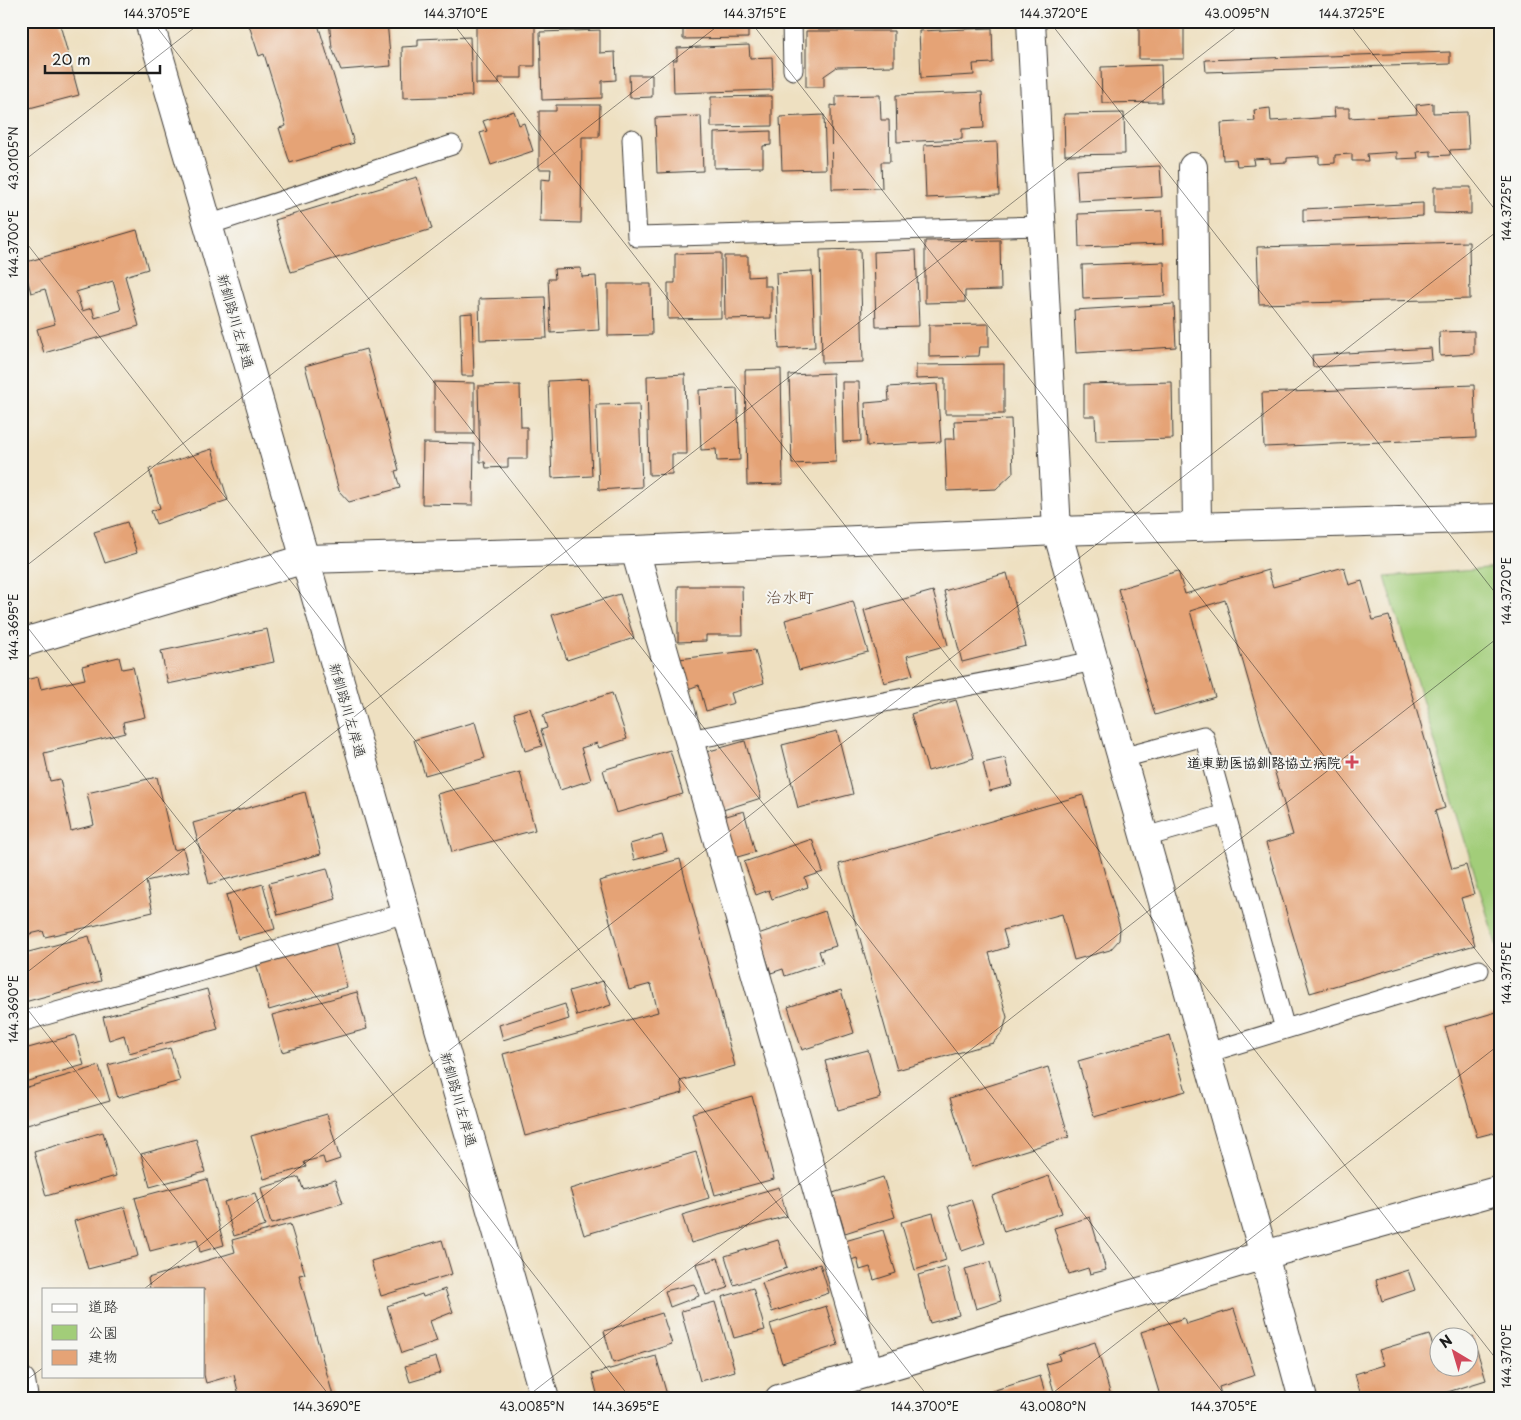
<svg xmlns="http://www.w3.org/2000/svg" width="1521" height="1420" font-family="'Playpen Sans','Klee One',sans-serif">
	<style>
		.green { fill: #a2cd79; stroke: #5f744a }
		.building { fill: #e5a376; fill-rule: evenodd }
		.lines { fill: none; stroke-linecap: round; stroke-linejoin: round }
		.service-casing { stroke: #3c3935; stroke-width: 21 }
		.minor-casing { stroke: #3c3935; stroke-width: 30 }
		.tertiary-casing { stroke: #3c3935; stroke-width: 30 }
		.service { stroke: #fff; stroke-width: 19 }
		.minor { stroke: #fff; stroke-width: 28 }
		.tertiary { stroke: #fff; stroke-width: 28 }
		.ticks { fill: none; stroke: #1c1c1c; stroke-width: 1; stroke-opacity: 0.45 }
		.poi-dot { fill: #d1495b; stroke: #f6f6f2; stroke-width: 2 }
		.labels { text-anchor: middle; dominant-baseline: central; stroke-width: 4; stroke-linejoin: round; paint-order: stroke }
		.street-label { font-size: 14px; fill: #1c1c1c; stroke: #f6f6f2 }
		.poi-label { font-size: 14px; font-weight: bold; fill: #1c1c1c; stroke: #f6f6f2; text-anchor: end }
		.quarter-label { font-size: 16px; fill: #624b3c; stroke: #f6f6f2 }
		.neatline { fill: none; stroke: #1c1c1c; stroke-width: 2 }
		.ticks-label { font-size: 12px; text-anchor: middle; fill: #1c1c1c }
	</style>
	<rect width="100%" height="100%" fill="#f6f6f2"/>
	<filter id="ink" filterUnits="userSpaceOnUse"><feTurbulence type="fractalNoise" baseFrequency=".02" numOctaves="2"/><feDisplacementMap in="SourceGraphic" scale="10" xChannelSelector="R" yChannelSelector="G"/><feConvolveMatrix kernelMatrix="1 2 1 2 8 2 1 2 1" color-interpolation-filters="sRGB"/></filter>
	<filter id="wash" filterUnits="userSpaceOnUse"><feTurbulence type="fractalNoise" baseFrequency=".0096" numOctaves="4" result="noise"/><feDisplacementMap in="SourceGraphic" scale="20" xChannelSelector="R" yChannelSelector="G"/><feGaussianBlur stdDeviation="1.12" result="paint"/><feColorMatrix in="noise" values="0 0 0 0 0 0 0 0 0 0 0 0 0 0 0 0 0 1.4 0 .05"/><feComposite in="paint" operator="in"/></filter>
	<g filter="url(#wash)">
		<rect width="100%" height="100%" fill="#eee0c1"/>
		<path class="green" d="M1500,568v389l-115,-380z"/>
		<g id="blocks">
			<path class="building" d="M21,21h38l20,74 -57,15z
				M251,21h66l37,122 -64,20 -11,-35 7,-2 -22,-72 -5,2 -11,-34z
				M329,21h58l4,45 -50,4 -9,-22z
				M476,21h59v45h-13v12h-23v6h-23z
				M683,21h65v17l-65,1z
				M825,21h37v2l-37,2z
				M866,21h58v3l-58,1z
				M1139,21h45v38h-45z
				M992,28l1,35 -20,1 1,11 -53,3 -2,-47z
				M600,30v23l15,-1 1,28 -14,1v17l-60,2 -2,-68z
				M806,31h88v35l-57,1 -13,9v11h-18z
				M470,37l2,59 -69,2 -1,-51 16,-1v-7z
				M749,45l1,13 22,-1 1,33 -99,3 -1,-33h4v-12z
				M1450,52v12l-244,8 -1,-12z
				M1161,65l1,37 -60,1 -1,-36z
				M629,75h23v22l-22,1z
				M982,92l2,36 -22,1v10l-65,3 -1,-47z
				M880,95l1,25h8l1,42h-9l1,26 -50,1 -1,-84 5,1v-10z
				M772,96v30l-61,1v-30z
				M1433,103v10l34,-1 2,37 -19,1v5l-19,1v-5l-14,1 1,6 -21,1v-7l-30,2 1,7h-16v-7l-17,1v8l-16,1v-8l-32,2v4l-17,1v-5l-17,1 1,6 -17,1 -1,-7 -13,1 -2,-37 34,-2 -1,-11 16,-2 1,13 64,-4 -1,-9h15v10l68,-4 -1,-9z
				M556,105h44l-1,32h-17l-1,86 -41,-1 1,-43 9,1 1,-11h-12v-58h17z
				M514,111l5,14 5,-2 9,28 -42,14 -11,-32 7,-2 -4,-10z
				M1124,113l1,41 -60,1 -1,-41z
				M824,115l2,54 -44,1 -2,-53z
				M701,116l2,55 -46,2 -2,-55z
				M771,131v14l-8,1v21l-49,1v-35z
				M997,142l2,53 -73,3 -2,-53z
				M1160,166l2,31 -84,4 -2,-31z
				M417,177l15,52 -141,43 -16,-52z
				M1434,187h37v27l-37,-1z
				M1423,203v13l-120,6v-13z
				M1162,211l1,33 -84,3 -1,-33z
				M137,230l11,39 -23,7 14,50 -95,27 -7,-24 18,-5 -10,-35 -14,4 -8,-30zM113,281l8,29 -26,8 -3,-10 -10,3 -6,-19z
				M1000,240l1,50 -36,1v11l-40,1v-62z
				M1469,242l1,57 -211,5 -2,-57z
				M860,249l3,113 -41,1 -2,-113z
				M916,250l3,76 -43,1 -2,-75z
				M721,253v65l-53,1v-36h7v-29z
				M724,256h24v21l16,-1v10h7v32l-46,1z
				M1164,262l1,34 -82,3 -1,-34z
				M581,268l1,9 14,-1 3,54 -48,3 -3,-54h7l-1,-10z
				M812,271l3,76 -36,2 -3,-76z
				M608,284h43l1,51 -44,1z
				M545,297l2,41 -67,2 -1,-41z
				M1174,304l2,43 -100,6 -2,-43z
				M472,313l2,63h-12l-2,-62z
				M989,324v23h-9l-1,9 -50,1v-32z
				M1474,331v23l-34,2 -1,-24z
				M1431,348l1,12 -119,7 -1,-12z
				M366,349l33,121 -4,1 5,17 -51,14 -10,-11 -34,-125z
				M1004,364v50h-59v-36l-29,1v-14z
				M781,369l2,115 -36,1 -2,-115z
				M833,373l3,89 -44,2 -3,-89z
				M685,374l2,80h-15v20l-23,1 -2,-99z
				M588,379l4,97 -40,2 -4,-97z
				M434,382l40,1v51h-40z
				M842,382h17l2,59 -18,1z
				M1172,382l1,57 -77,2 -1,-25h-11v-32z
				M937,384l4,58 -74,4 -2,-43 24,-2 -1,-14z
				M520,385l1,42h6v32h-19v8l-22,1 -1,-6h-5l-2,-76z
				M1474,385l2,53 -212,9 -2,-54z
				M737,388l3,72 -23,1 -1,-12 -15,1 -2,-60z
				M639,404l3,83 -43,3 -3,-85z
				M1011,419l2,54 -17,16 -49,2 -2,-52h10l-1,-18z
				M423,443l51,1 -1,61 -51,-1z
				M212,449l16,51 -72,24 -5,-13 9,-3 -11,-39z
				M127,522l10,31 -32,10 -11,-31z
				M1344,567l5,18 13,-4 11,39 16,-4 56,192 -10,3 17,58 14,-4 8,29 -13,4 14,47 -165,48 -44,-150 27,-8 -68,-235 -35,11 25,86 -60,18 -37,-126 60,-18 7,23 83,-24 5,17z
				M1007,573l19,73 -64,16 -18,-71z
				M678,586h64l1,49h-37v6l-28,1z
				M933,591l15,54 -41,11 6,19 -29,8 -20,-73z
				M620,594l14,44 -67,22 -15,-45z
				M853,601l15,51 -69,18 -14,-50z
				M267,629l7,33 -106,22 -7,-33z
				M755,650l9,33 -33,10 3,10 -28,8 -7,-26 -11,4 -9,-30z
				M119,657l3,12 11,-2 12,50 -22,5 2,11 -81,20 6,28 10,-2 11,52 23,-6 -7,-32 70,-16 17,73 9,-2 6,23 -43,10 7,31 -108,25 -2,-6 -22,5v-255l17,-4 3,12 44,-10 -3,-13z
				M612,693l15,46 -28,9 -2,-5 -16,5 10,32 -31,10 -19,-60 6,-2 -4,-13z
				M956,700l18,58 -46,13 -17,-57z
				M530,708l12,38 -17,5 -11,-38z
				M475,722l10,36 -60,17 -11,-35z
				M837,731l16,63 -55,14 -16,-63z
				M745,741l16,57 -38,12 -17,-58z
				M670,750l13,44 -67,19 -13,-43z
				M1005,758l7,27 -22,6 -7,-28z
				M520,772l15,58 -83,22 -15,-58z
				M305,792l16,62 -112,30 -16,-61z
				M1083,795l37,133 -1,12 -9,10 -36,10 -12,-46 -59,16 5,17 -19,6 18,64 -4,14 -10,12 -96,27 -58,-206z
				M744,811l11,41 -21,6 -11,-41z
				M662,835l5,16 -33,9 -4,-16z
				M812,839l11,33 -18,6 3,9 -36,12 -3,-9 -13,5 -12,-33z
				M680,859l55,207 -55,15 3,12 -158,43 -22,-82 155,-42 -7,-28 -22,6 -30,-109z
				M327,868l9,31 -58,16 -9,-32z
				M263,884l12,45 -37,10 -12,-44z
				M825,911l11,35 -17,5 4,12 -38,13 -2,-7 -12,4 -13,-39z
				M89,936l12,45 -80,22v-49z
				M335,941l12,46 -78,23 -13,-47z
				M603,981l8,24 -34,11 -8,-25z
				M207,989l11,40 -89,24 -5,-18 -15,5 -6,-23z
				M841,990l13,43 -52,17 -14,-43z
				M357,992l10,37 -85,23 -10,-37z
				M565,1004l4,15 -66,21 -4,-15z
				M1500,1011v120l-23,6 -32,-110z
				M75,1035l9,30 -63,18v-33z
				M1170,1035l16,56 -92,26 -16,-56z
				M170,1048l10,33 -62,17 -10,-33z
				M868,1050l13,48 -43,12 -13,-49z
				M99,1066l11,35 -83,24 -6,-19v-17z
				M1048,1067l21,70 -98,30 -21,-69z
				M752,1096l22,83 -59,16 -23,-82z
				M327,1114l13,45 -15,5 -2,-7 -19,5 2,5 -42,12 -13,-43z
				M103,1132l13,44 -70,20 -12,-44z
				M196,1139l9,33 -55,15 -9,-33z
				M696,1152l13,46 -125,37 -14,-46z
				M1049,1176l13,37 -58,19 -12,-36z
				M299,1177l4,12 32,-9 8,23 -72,21 -10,-36z
				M883,1177l12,40 -50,16 -12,-40z
				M207,1179l17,66 -24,7 -3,-13 -47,12 -15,-53z
				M779,1187l8,29 -96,27 -9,-28z
				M255,1193l10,33 -31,10 -10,-34z
				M971,1199l14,44 -23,8 -14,-45z
				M125,1207l13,49 -50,13 -14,-48z
				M933,1213l13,47 -31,10 -14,-48z
				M1090,1217l16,53 -16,4 -2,-6 -19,6 -15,-46z
				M290,1224l15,50 -6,1 35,124h-94l-6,-24 -28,8 -2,-8v-86h-54l-2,-11 87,-26 -3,-12z
				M883,1230l13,43 -22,7 -4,-13 -10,3 -3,-12 -6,2 -6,-19z
				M442,1240l10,34 -71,22 -10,-35z
				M778,1240l9,28 -53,17 -9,-29z
				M718,1258l10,30 -22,7 -10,-31z
				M990,1262l11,39 -25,8 -11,-40z
				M820,1264l9,29 -57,19 -10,-29z
				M947,1267l12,48 -29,8 -12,-48z
				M1408,1270l7,20 -33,11 -6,-21z
				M694,1284l5,12 -29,11 -5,-16z
				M753,1288l12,42 -31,8 -12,-41z
				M445,1289l8,23 -23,9 7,20 -35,12 -15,-47 35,-12 1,3z
				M715,1302l20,69 -35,10 -19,-70z
				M826,1306l12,39 -56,18 -12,-39z
				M1234,1309l21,66 -36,12 3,12h-61l-20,-67 43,-14 2,6z
				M662,1313l10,31 -59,19 -9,-32z
				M1429,1335l5,13 4,-1v21h30v-30l5,-1 13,43 -48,15 2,4h-78l-7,-25 29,-9 -5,-15z
				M1095,1342l17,57h-56l-10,-35 14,-4 -2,-6z
				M656,1356l11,39 -15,4h-52l-2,-2 -6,-23z
				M436,1357l5,16 -31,9 -5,-16z
				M1040,1376l7,23h-53l-2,-8z"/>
		</g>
	</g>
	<g filter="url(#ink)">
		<use href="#blocks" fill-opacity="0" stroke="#3c3935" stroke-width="1"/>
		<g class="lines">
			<defs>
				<path id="service" d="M792,21l1,49
					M632,139l5,98 405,-11
					M208,225l244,-80
					M689,740l406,-79
					M1122,758l82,-22 81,293
					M1145,837l81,-23
					M21,1022l385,-109
					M1207,1053l272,-83"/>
				<path id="minor" d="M149,21l156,538 240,840
					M1031,21l26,510 207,724 39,144
					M1193,167l4,360
					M635,550l234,822
					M21,1381l3,18
					M779,1399l485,-144 236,-65"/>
				<path id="tertiary" d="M21,643l284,-84 330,-9 422,-19 443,-13"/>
			</defs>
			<use href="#service" class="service-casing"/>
			<use href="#minor" class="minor-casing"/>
			<use href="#tertiary" class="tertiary-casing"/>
			<use href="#service" class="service"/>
			<use href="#minor" class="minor"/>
			<use href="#tertiary" class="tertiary"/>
		</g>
	</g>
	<path class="ticks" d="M152,21l1076,1378M451,21l1049,1343M750,21l750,960M1049,21l451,578M1347,21l153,195M21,163l182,-142M21,236l909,1163M21,570l703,-549M21,619l610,780M21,977l1224,-956M21,1001l311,398M144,1289l1356,-1060M21,1384l12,15M21,1384l23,-17M524,1399l976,-763M1045,1399l455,-355"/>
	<path class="poi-dot" d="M1349.5 754.5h5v5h5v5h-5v5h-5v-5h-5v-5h5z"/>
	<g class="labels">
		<g class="street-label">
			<text transform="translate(236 321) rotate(74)">新釧路川左岸通</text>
			<text transform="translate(348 710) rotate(74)">新釧路川左岸通</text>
			<text transform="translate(459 1099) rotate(74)">新釧路川左岸通</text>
		</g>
		<g class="poi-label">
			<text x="1341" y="762">道東勤医協釧路協立病院</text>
		</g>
		<g class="quarter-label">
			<text x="790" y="596">治水町</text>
		</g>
	</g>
	<rect width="1521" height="1420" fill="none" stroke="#f6f6f2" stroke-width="55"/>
	<rect x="42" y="1288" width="162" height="90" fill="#f6f6f2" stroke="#9f9f9c"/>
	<rect x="52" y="1304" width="25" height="8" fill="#ffffff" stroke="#9f9f9c"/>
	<text x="88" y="1312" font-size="15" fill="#1c1c1c">道路</text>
	<rect x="52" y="1325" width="25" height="15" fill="#a2cd79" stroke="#9f9f9c"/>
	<text x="88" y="1338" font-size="15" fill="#1c1c1c">公園</text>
	<rect x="52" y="1350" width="25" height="15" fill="#e5a376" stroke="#9f9f9c"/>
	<text x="88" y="1362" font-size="15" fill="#1c1c1c">建物</text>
	<g transform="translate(1454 1352) rotate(322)"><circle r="24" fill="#f6f6f2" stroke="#9f9f9c"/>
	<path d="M0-4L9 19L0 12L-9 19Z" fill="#d1495b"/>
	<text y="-8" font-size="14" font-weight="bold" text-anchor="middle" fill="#1c1c1c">N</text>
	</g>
	<path d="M45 65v8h115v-8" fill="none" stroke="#1c1c1c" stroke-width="2.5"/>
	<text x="52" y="65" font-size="15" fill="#1c1c1c" stroke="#f6f6f2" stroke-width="4" paint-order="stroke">20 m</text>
	<rect x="28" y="28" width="1466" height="1364" class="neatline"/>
	<g class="ticks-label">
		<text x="157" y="18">144.3705°E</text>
		<text x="456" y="18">144.3710°E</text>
		<text x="755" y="18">144.3715°E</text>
		<text x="1054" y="18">144.3720°E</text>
		<text x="1237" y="18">43.0095°N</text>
		<text x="1352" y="18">144.3725°E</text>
		<text transform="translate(14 158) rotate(-90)" y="4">43.0105°N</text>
		<text transform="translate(1507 208) rotate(-90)" y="4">144.3725°E</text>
		<text transform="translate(14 244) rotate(-90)" y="4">144.3700°E</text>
		<text transform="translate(1507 591) rotate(-90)" y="4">144.3720°E</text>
		<text transform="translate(14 627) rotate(-90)" y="4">144.3695°E</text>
		<text transform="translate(1507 973) rotate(-90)" y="4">144.3715°E</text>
		<text transform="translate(14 1009) rotate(-90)" y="4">144.3690°E</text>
		<text transform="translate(1507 1356) rotate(-90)" y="4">144.3710°E</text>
		<text x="327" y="1411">144.3690°E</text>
		<text x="532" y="1411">43.0085°N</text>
		<text x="626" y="1411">144.3695°E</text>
		<text x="925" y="1411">144.3700°E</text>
		<text x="1053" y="1411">43.0080°N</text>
		<text x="1224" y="1411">144.3705°E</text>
	</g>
</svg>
